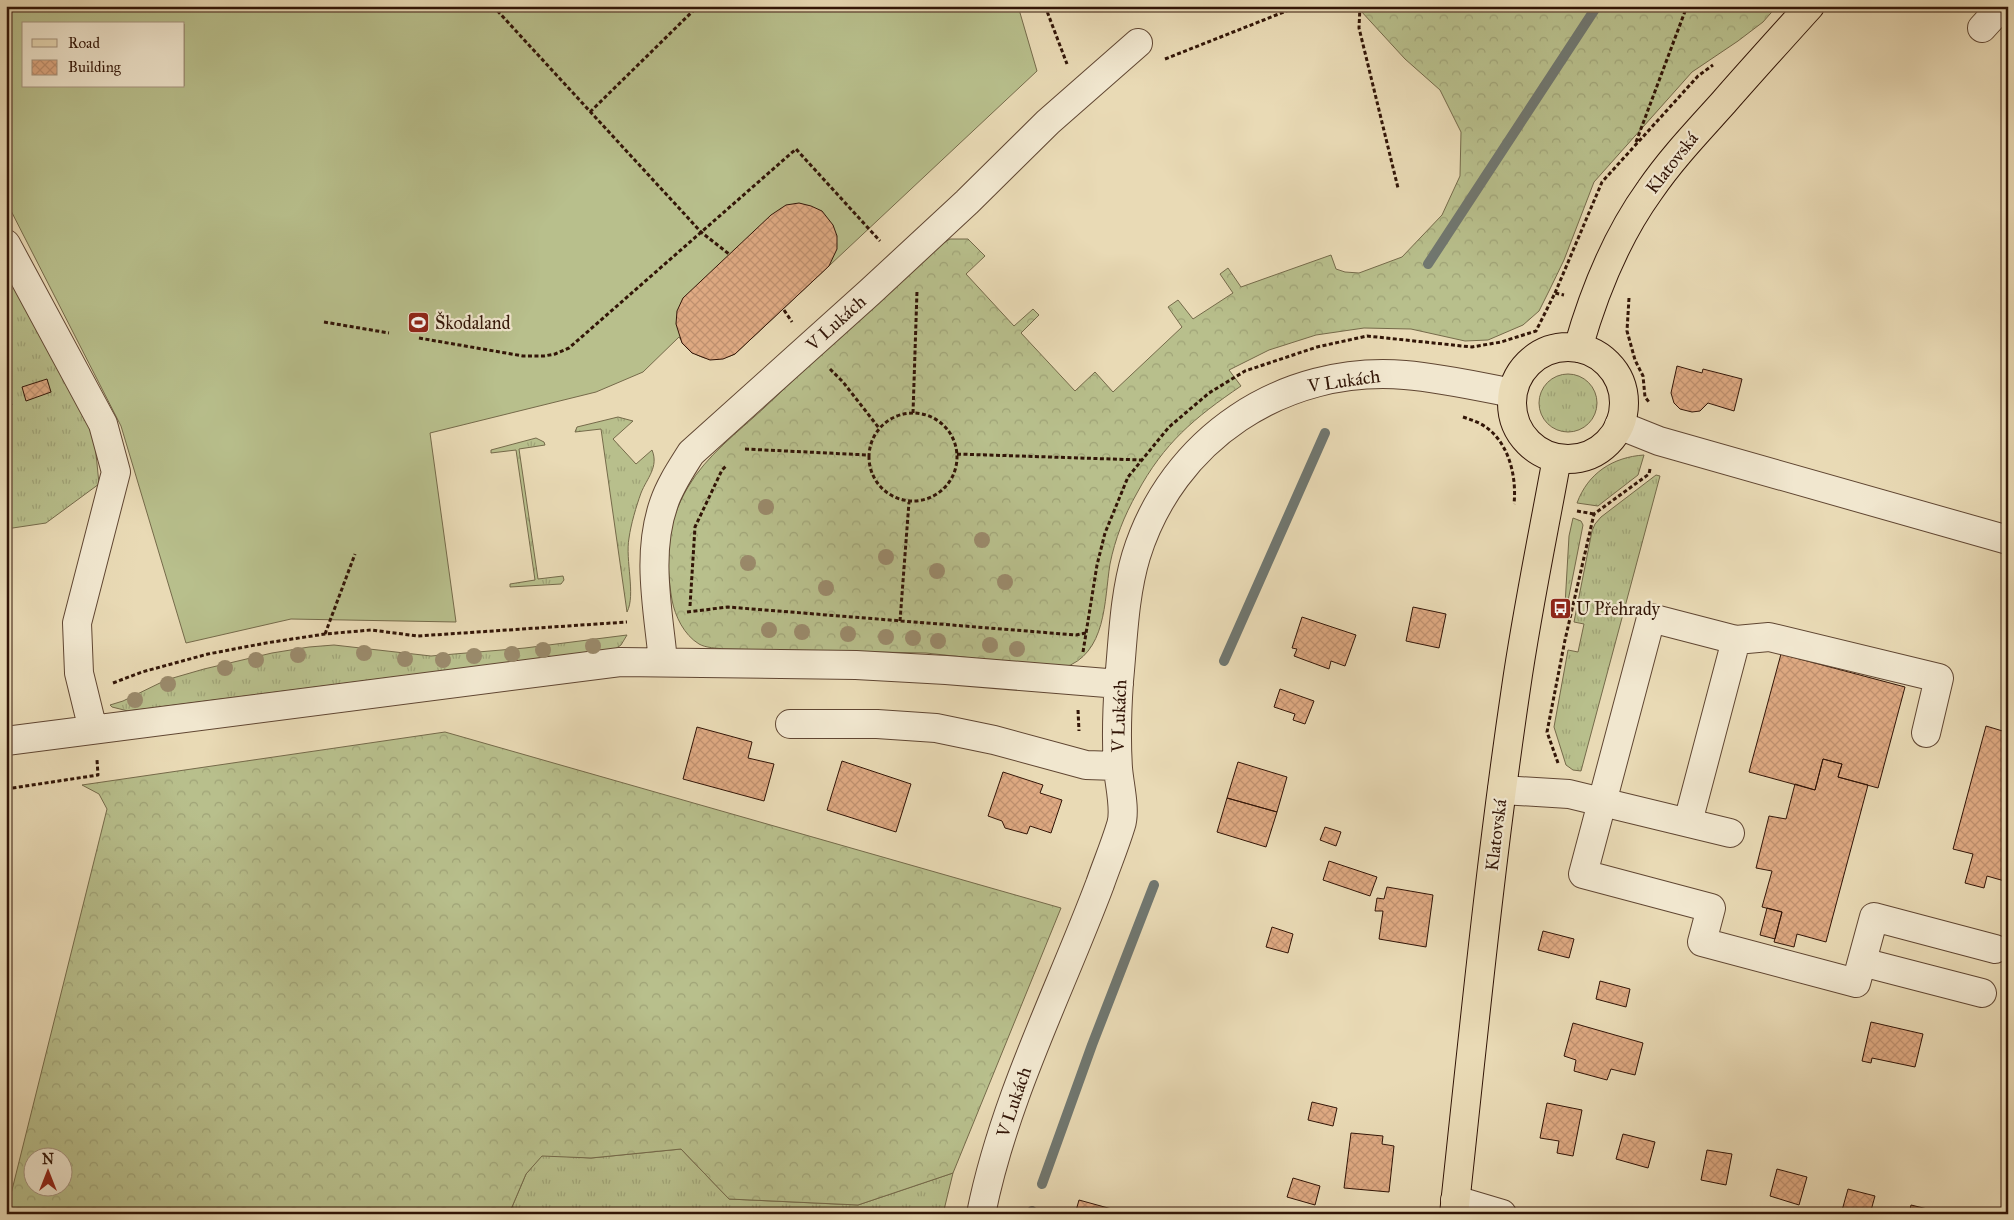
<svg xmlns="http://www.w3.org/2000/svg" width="2014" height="1220" font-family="'IM FELL Great Primer',serif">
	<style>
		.grass { fill: url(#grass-tufts); stroke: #756a4a }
		.forest { fill: url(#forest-crowns); stroke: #756a4a; fill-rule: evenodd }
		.pitch { fill: #b8bf8c; stroke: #756a4a; fill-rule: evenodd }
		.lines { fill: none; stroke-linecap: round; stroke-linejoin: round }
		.stream { stroke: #707770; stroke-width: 10 }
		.building { fill: url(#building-cross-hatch); stroke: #321507 }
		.minor-casing { stroke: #604632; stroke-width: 30 }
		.major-casing { stroke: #321507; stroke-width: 30 }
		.path { stroke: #321507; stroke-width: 3; stroke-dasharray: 4 2.5; stroke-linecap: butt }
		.minor { stroke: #f1e7cf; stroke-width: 28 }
		.major { stroke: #e9dab5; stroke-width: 28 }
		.tree { fill: #9a8a6b }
		.labels { text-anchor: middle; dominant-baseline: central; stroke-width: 4.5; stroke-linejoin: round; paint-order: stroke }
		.street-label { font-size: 18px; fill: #321507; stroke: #f1e7cf }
		.poi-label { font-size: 18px; fill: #321507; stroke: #f1e7cf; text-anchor: start }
	</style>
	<defs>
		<pattern id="grass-tufts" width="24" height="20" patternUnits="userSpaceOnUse" patternTransform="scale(1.25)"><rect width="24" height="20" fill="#b8bf8c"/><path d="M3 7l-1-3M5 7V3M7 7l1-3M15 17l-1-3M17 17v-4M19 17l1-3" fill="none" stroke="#9fa377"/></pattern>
		<pattern id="forest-crowns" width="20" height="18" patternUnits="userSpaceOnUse" patternTransform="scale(1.25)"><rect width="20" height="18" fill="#b8bf8c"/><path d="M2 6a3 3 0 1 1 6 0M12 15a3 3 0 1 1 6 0" fill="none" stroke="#9fa377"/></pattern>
		<pattern id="building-cross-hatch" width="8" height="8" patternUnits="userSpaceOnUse" patternTransform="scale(1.25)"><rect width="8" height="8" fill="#dfaa83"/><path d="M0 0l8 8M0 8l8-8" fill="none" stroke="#c09170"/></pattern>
	</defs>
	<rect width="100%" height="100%" fill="#e9dab5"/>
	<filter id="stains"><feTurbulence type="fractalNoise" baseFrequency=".004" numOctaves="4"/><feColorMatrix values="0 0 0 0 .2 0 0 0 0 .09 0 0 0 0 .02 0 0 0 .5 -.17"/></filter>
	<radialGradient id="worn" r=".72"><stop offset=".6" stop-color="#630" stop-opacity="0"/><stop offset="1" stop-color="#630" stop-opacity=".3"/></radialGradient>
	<path class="grass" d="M6,262l88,171 5,51 -53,39 -40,6z
		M1539 403a29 29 0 1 1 58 0a29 29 0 1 1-58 0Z
		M618,417l15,4 -20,18 23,25 16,-14c7,17 -5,28 -11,43 -5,14 -10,31 -12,45 -4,22 7,57 -2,74l-26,-183 -26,3 2,-5z
		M536,438l8,4 1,3 -26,4 19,130 25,-3 1,4 -3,4 -51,3v-3l25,-4 -19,-130 -25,3v-3z
		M1644,455l-6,20 -35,27 -5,4 -21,-3c11,-30 36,-46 67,-48z
		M1656,475l4,1 -79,295 -8,-1 -7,-5 -12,-38 14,-77 10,2 6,-28 -10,-2 18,-91 3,-7 6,-7z
		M1573,518l8,3 2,4 -16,81 -2,-1 4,-69z
		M627,635l-6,10 -15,10 -204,21 -274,35 -16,-4 -2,-2 13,-4 43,-21 38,-11 68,-16 37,-6 25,-2 97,11 94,-8z
		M681,1149l48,50 129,6 95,-32 -10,41h-434l17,-40 16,-19 49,3z"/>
	<path class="forest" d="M1350,6h427l-14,16 -25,19 -46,31 -98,110 -30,78 -15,31 -10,20 -16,14 -35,15 -23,1 -54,-12 -47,-1 -48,7 -47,15 -40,20 12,16c-47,32 -77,57 -104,107 -13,23 -22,46 -27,71 -6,37 -3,90 -47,104l-137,-15 -201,-4c-9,-1 -19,-1 -26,-5 -15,-9 -24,-28 -27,-44 -7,-42 -6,-76 16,-113 18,-31 50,-55 76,-79 58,-56 119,-110 178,-164l8,-5h18l17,17 -19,18 48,52 19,-17 6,6 -18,18 54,58 20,-19 18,20 69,-65 -14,-20 10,-7 15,19 40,-26 -13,-19 8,-6 13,19 90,-32 5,14 9,3 14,1 43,-16 40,-42 18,-39 1,-44 -21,-42 -35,-31 -45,-49z
		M445,732l616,176 -108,265 -95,32 -129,-6 -48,-50 -90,9 -49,-2 -16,18 -17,40h-503l101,-405 -8,-15 -17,-9zM32,1158h30v30h-30z"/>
	<path class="pitch" d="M6,6h1012l19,65 -302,283c-23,11 -43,4 -56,-17l-36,35 -47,20 -166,41 26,189 -165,-3 -105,24 -65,-217 -115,-225zM24,24h160v62h-160z"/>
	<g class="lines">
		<path class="stream" d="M1428,264l169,-258
			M1224,661l101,-228
			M1042,1184l50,-139 62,-160
			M1031,1214l1,-3"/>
	</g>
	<path class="building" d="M799,203l12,3 11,5 11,14 4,11v13l-8,17 -94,88 -12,5 -13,1 -18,-7 -10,-10 -6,-19 1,-13 6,-13 88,-83 15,-10z
		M1677,366l25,7 1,-4 39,10 -8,32 -26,-8 -8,8 -8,1 -12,-3 -6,-6 -3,-10z
		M47,379l4,13 -25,9 -4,-14z
		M8,391l4,14 -6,2v-15z
		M1413,607l33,7 -7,34 -33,-7z
		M1302,617l54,18 -11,31 -14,-5 -2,8 -35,-13 3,-7 -5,-1z
		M2008,639v20l-5,-1z
		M1781,654l124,33 -27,101 -40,-11 4,-13 -19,-5 -8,31 -66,-18z
		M1280,689l34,12 -9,23 -12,-4 2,-6 -21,-7z
		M2008,724v158l-21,-6 -3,12 -19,-5 8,-29 -20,-5 33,-123 20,6z
		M697,727l55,15 -4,16 26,6 -10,37 -81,-22z
		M1823,759l19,5 -4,13 30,8 -42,157 -29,-8 -3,13 -20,-5 8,-30 -20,-5 10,-36 -16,-3 13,-52 17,3 9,-35 20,6z
		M842,761l69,23 -15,48 -69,-22z
		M1238,762l49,15 -10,35 -50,-14z
		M1003,772l40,13 -3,8 22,7 -11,33 -21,-7 -3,8 -22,-6 -3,-7 -14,-5z
		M1227,798l50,14 -11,35 -49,-15z
		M1325,827l16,5 -5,14 -16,-6z
		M1329,861l48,16 -7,19 -47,-16z
		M1387,887l46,8 -7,52 -47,-8 4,-28h-8l2,-13 7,1z
		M1767,908l15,4 -7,27 -15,-4z
		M1272,927l21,7 -5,19 -22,-6z
		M1543,931l31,8 -5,19 -31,-8z
		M1600,981l30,8 -4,18 -30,-8z
		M1871,1022l52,12 -8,33 -43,-9 -1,5 -9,-2z
		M1573,1023l70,20 -8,32 -24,-6 -4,11 -33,-9 2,-11 -12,-4z
		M1312,1102l25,6 -4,18 -25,-6z
		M1547,1103l35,7 -9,46 -16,-3 2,-12 -19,-3z
		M1351,1133l32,3 -1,8 12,2 -5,46 -45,-4z
		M1623,1134l32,8 -7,26 -32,-9z
		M1707,1150l25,4 -6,31 -25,-5z
		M1777,1169l30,8 -8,28 -29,-9z
		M1293,1178l27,8 -5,19 -28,-8z
		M1848,1189l27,7 -5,18h-29z
		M1079,1200l40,11 -1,3h-43z
		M1911,1205l37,9h-39z"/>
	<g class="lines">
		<defs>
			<path id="minor" d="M1982,28l20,-22
				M6,244l97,180 13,48 -39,151 2,50 14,57
				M1619,425l40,16 349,99
				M1736,640l33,-3 170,41 -13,55
				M663,661c-5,-52 -17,-107 1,-158 6,-18 17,-34 27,-50l179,-161 97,-90 81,-80 90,-79
				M790,724h87l59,4 58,12 92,25 31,1
				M6,741l614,-79 236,3 90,5 173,14
				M1502,790l67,4 161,39
				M1688,822l48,-182 -85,-22 -68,256 128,34 -9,34 154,41 18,-66 121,32
				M1862,962l120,31
				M1455,1200l47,14
				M981,1214c23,-115 78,-221 119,-330 7,-20 15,-39 21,-59 5,-15 -2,-42 -3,-57 -2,-29 -1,-58 1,-87 4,-41 5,-85 17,-125 36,-117 147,-191 269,-181 36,3 72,11 107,18"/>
			<path id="major" d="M1512 403a56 56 0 1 1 112 0a56 56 0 1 1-112 0Z
				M1578,348c16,-56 38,-111 72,-158 22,-32 48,-59 74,-88 28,-32 57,-64 86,-96
				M1454,1214c19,-176 36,-351 62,-526 11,-77 27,-153 41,-230"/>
		</defs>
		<use href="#minor" class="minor-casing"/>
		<use href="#major" class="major-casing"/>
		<path class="path" d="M493,6l208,226 28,22
			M872,6l13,2
			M1045,6l22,58
			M1360,6l-1,22 39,160
			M1841,11l4,-5
			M1165,59l134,-53
			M590,112l108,-106
			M1636,142l51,-136
			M1555,293l47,-111 96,-106 15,-11
			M1629,298l-2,33 8,29 8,16 2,21 4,5
			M784,310l8,12
			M324,322l65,11
			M419,338l104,18h21l11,-2 14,-6 227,-199 84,92
			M830,369l13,13 36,46
			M869 457a44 44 0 1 1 88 0a44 44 0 1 1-88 0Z
			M913,413l4,-122
			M1463,417c6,2 12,4 18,7 27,15 36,51 33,80
			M745,449l123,6
			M957,454l185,6
			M1577,511l17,3
			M690,606l5,-79 27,-57 5,-5
			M687,612l41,-5 348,28 10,-2
			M900,621l9,-119
			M325,634l30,-80
			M1083,652l14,-87 8,-32 23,-56 41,-50 40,-34 36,-22 72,-24 50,-11 105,11 29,-5 35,-11 19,-38 9,2
			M113,683l29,-11 66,-18 58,-11 59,-9 46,-4 47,6 209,-14
			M1078,710l1,21
			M1558,763l-11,-31 18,-92 29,-126 55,-40 1,-5
			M6,789l92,-14 -1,-15"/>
		<use href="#minor" class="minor"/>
		<use href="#major" class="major"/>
	</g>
	<g class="tree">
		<circle cx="766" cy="507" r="8"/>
		<circle cx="982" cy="540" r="8"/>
		<circle cx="886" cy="557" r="8"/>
		<circle cx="748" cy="563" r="8"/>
		<circle cx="937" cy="571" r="8"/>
		<circle cx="1005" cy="582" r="8"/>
		<circle cx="826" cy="588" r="8"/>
		<circle cx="769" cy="630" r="8"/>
		<circle cx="802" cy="632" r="8"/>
		<circle cx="848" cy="634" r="8"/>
		<circle cx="886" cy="637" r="8"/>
		<circle cx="913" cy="638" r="8"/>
		<circle cx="938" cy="641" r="8"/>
		<circle cx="990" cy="645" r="8"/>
		<circle cx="593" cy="646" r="8"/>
		<circle cx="1017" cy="649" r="8"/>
		<circle cx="543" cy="650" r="8"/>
		<circle cx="364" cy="653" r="8"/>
		<circle cx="512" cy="654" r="8"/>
		<circle cx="298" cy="655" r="8"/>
		<circle cx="474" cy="656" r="8"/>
		<circle cx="405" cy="659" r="8"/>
		<circle cx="256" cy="660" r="8"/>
		<circle cx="443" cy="660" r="8"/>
		<circle cx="225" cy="668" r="8"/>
		<circle cx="168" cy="684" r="8"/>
		<circle cx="135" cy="700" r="8"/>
	</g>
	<defs>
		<symbol id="stadium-square" viewBox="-11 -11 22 22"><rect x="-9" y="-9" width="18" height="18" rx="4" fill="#8f2418" stroke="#f1e7cf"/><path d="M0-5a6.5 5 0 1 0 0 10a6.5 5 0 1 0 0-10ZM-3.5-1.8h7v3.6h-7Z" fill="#fff"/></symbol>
		<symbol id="bus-square" viewBox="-11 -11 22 22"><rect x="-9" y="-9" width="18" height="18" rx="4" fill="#8f2418" stroke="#f1e7cf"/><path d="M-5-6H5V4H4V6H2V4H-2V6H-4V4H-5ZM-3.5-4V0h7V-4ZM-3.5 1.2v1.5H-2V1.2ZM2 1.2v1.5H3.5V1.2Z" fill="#fff"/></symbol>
	</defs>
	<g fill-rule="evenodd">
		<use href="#stadium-square" x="406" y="310" width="25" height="25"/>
		<use href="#bus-square" x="1548" y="596" width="25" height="25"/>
	</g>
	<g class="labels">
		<g class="street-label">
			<text transform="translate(1672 163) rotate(-52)">Klatovská</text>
			<text transform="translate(836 323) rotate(-42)">V Lukách</text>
			<text transform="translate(1344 381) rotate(-8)">V Lukách</text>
			<text transform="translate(1119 716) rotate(-88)">V Lukách</text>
			<text transform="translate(1496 835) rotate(-83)">Klatovská</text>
			<text transform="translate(1014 1102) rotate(-71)">V Lukách</text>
		</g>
		<g class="poi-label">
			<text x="435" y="323">Škodaland</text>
			<text x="1576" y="609">U Přehrady</text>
		</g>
	</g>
	<rect width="2014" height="1220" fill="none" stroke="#e9dab5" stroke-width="25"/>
	<rect x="8" y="8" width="1999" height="1205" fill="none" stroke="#321507" stroke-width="2.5"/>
	<rect x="12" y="12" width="1989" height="1195" fill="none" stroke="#321507"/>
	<rect x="22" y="22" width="162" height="65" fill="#f1e7cf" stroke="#a5937f"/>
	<rect x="32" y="39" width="25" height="8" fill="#e9dab5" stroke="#a5937f"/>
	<text x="68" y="48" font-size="15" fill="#321507">Road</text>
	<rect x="32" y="60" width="25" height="15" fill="url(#building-cross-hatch)" stroke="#a5937f"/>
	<text x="68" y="72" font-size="15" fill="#321507">Building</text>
	<g transform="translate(48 1172)"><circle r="24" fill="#f1e7cf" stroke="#a5937f"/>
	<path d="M0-4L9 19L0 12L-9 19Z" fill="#8f2418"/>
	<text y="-8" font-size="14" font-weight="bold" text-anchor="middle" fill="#321507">N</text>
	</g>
	<rect width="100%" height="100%" filter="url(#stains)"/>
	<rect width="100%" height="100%" fill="url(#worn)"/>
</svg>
